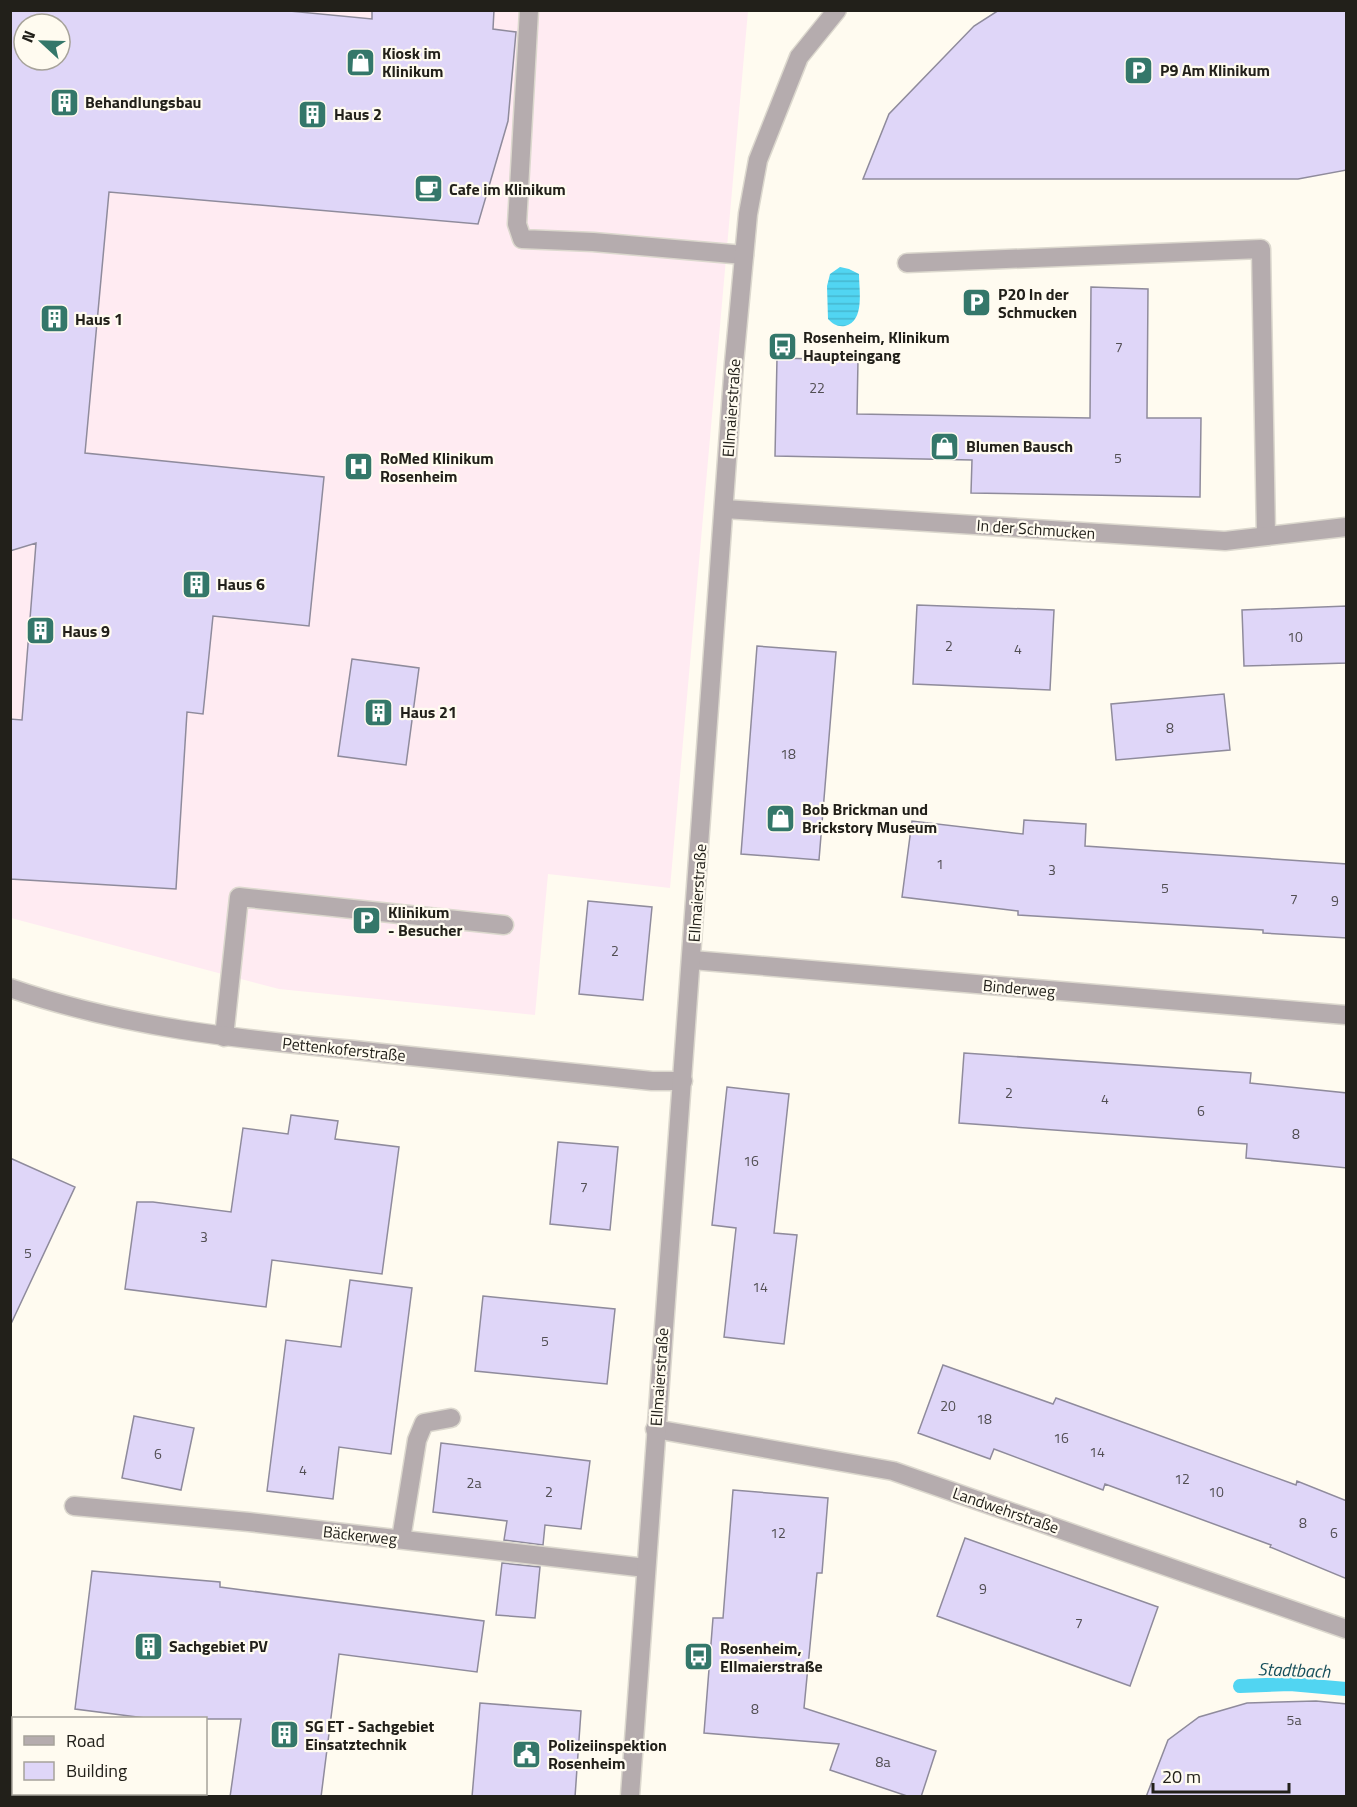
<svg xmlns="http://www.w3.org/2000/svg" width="1357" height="1807" font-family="'Titillium Web',sans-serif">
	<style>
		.medical { fill: #ffebf2; fill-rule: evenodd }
		.water { fill: url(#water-rules) }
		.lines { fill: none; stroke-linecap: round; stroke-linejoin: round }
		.stream { stroke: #51d5f2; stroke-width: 14 }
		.building { fill: #dfd6f8; stroke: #8f8b9c; stroke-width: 1.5; fill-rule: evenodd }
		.service-casing { stroke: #dcd8ce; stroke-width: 21 }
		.minor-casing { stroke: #dcd8ce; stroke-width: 21 }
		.tertiary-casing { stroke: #dcd8ce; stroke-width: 21 }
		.service { stroke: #b5acae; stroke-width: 18 }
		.minor { stroke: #b5acae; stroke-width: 18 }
		.tertiary { stroke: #b5acae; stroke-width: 18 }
		.labels { text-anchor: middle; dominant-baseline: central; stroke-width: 4.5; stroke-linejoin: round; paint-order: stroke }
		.number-label { font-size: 14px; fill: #514e52 }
		.poi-label { font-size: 16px; font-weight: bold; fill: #22201a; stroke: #fffbf0; text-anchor: start }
		.street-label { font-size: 16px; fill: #22201a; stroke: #fffbf0 }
		.water-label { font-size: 18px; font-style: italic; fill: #174f5b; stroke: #fffbf0 }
	</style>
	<defs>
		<pattern id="water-rules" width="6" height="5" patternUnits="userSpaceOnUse" patternTransform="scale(1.5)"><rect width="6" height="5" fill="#51d5f2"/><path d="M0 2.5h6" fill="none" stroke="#46b7cf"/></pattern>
	</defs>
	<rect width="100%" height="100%" fill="#fffbf0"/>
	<path class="medical" d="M10,11h738l-78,877 -122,-14 -13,141 -256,-26 -268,-71zM24,24h36v36h-36z"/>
	<path class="water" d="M840,267l9,2 10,5c0,16 6,47 -14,52 -8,1 -12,-2 -17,-7l-1,-33 3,-12z"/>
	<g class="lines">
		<path class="stream" d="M1240,1686l50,-2 56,5"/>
	</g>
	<path class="building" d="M10,10h269l93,9v-9h122l-1,19 23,3 -8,89 -30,103 -369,-32 -24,261 239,24 -15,149 -96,-10 -10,98 -16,-2 -11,177 -166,-10v-160l12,1 14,-177 -26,8zM24,24h36v36h-36z
		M999,10h348v160l-49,9h-435l26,-65 85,-88z
		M1091,287l57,2 -1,129h54l-1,79 -229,-4 1,-33 -197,-4 2,-98 81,2 -1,54 233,4z
		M917,605l137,5 -4,80 -137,-6z
		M1347,606v57l-103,3 -2,-56z
		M757,646l79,6 -17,208 -78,-6z
		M352,659l67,9 -13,97 -68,-9z
		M1224,694l6,56 -114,10 -5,-56z
		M1024,820l62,4 -1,22 262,18v74l-84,-5v-3l-245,-15v-4l-116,-14 10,-76 111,13z
		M588,901l64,6 -9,93 -64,-6z
		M964,1053l287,20 -1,10 97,10v75l-101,-10 1,-14 -288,-21z
		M727,1087l62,7 -15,139 23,2 -13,109 -60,-7 12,-109 -24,-3z
		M291,1115l47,6 -3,18 64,8 -17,127 -110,-14 -6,47 -141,-18 12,-87h16l78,10 12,-84 45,6z
		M558,1142l60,5 -8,83 -60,-6z
		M10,1158l65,29 -65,139z
		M350,1280l62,8 -21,166 -52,-7 -6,52 -66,-8 19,-151 55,7z
		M483,1296l132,13 -8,75 -132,-13z
		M943,1365l110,39 3,-6 240,87 1,-4 50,20v78l-77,-32 1,-2 -166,-61 -2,6 -109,-41 -4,10 -72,-26z
		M134,1416l60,12 -13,62 -59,-12z
		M441,1443l149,18 -9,68 -36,-4 -2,20 -39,-5 3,-19 -74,-9z
		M733,1490l95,8 -6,75h-5l-13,135 132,43 -15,46h-11l-80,-27 9,-26 -135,-11 9,-115h10z
		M965,1538l193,69 -28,79 -193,-70z
		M502,1563l38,4 -5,51 -39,-3z
		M92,1571l128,11v5l264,34 -7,51 -138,-18 -18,143h-91l11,-78h-88l-78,-10z
		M1316,1701l31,3v93h-201l22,-57 31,-23 48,-14z
		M480,1703l101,8 -6,86h-103z"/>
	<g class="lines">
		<defs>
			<path id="service" d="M529,10l-12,214 5,15 71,3 151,13
				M907,263l354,-14 5,287
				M224,1037l15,-140 265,28
				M401,1539l16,-99 7,-17 27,-5"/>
			<path id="minor" d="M724,509l501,32 121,-14
				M692,960l654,55
				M10,988c112,39 227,51 344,62 99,11 198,21 298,31h31
				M655,1429l238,42 453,158
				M74,1506l175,16 397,46"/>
			<path id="tertiary" d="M630,1796l104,-1433 14,-149 10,-54 41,-103 38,-47"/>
		</defs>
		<use href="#service" class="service-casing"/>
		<use href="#minor" class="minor-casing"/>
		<use href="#tertiary" class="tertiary-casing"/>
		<use href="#service" class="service"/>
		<use href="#minor" class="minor"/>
		<use href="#tertiary" class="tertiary"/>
	</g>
	<defs>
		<symbol id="shop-square" viewBox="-11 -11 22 22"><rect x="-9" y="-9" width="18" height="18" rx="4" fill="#34776a" stroke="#fffbf0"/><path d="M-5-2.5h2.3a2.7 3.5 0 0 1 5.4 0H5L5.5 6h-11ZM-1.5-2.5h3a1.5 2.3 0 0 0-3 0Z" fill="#fff"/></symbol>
		<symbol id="parking-square" viewBox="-11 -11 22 22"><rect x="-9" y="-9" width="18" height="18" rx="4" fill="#34776a" stroke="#fffbf0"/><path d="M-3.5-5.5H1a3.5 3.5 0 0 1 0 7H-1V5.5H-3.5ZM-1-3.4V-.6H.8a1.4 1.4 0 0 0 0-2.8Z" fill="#fff"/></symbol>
		<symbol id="building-square" viewBox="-11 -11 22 22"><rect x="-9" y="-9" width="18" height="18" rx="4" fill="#34776a" stroke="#fffbf0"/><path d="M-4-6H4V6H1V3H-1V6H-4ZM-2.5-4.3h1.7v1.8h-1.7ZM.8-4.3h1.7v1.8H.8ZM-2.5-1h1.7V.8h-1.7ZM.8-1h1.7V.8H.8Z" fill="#fff"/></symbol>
		<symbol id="cafe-square" viewBox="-11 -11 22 22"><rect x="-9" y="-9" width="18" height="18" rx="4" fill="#34776a" stroke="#fffbf0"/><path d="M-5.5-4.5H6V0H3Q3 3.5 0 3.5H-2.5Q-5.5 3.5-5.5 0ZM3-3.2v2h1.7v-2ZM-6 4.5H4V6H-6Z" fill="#fff"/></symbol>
		<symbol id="bus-square" viewBox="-11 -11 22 22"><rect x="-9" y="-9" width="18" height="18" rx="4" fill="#34776a" stroke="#fffbf0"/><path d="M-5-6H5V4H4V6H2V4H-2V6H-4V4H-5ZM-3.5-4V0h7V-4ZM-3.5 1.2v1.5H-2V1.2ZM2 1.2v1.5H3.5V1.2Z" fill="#fff"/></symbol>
		<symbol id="hospital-square" viewBox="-11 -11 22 22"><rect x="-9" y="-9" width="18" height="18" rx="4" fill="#34776a" stroke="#fffbf0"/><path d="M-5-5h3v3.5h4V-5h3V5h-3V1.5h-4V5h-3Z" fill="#fff"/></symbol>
		<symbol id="civic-square" viewBox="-11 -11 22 22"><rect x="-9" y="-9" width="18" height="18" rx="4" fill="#34776a" stroke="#fffbf0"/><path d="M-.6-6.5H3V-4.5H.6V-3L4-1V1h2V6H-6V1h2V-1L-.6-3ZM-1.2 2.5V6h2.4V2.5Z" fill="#fff"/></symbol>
	</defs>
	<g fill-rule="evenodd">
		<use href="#shop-square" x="344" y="46" width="33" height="33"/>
		<use href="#parking-square" x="1122" y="54" width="33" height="33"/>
		<use href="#building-square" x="48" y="86" width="33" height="33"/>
		<use href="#building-square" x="296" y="98" width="33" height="33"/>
		<use href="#cafe-square" x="412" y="172" width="33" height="33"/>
		<use href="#parking-square" x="960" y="286" width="33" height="33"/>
		<use href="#building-square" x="38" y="302" width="33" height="33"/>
		<use href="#bus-square" x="766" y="330" width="33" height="33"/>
		<use href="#shop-square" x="928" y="430" width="33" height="33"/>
		<use href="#hospital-square" x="342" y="450" width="33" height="33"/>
		<use href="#building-square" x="180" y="568" width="33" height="33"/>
		<use href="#building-square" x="24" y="614" width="33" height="33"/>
		<use href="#building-square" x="362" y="696" width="33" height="33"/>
		<use href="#shop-square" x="764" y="802" width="33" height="33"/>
		<use href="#parking-square" x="350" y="904" width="33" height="33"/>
		<use href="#building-square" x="132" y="1630" width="33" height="33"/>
		<use href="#bus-square" x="682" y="1640" width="33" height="33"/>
		<use href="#building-square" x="268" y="1718" width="33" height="33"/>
		<use href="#civic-square" x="510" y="1738" width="33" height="33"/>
	</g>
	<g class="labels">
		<g class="number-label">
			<text x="1119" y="346">7</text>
			<text x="817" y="387">22</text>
			<text x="1118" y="457">5</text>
			<text x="1295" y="636">10</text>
			<text x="949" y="645">2</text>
			<text x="1018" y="648">4</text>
			<text x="1170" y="727">8</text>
			<text x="788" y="753">18</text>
			<text x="940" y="863">1</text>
			<text x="1052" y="869">3</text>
			<text x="1165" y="887">5</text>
			<text x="1294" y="898">7</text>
			<text x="1335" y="900">9</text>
			<text x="615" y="950">2</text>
			<text x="1009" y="1092">2</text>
			<text x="1105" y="1098">4</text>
			<text x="1201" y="1110">6</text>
			<text x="1296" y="1133">8</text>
			<text x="751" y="1160">16</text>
			<text x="584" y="1186">7</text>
			<text x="204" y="1236">3</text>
			<text x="28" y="1252">5</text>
			<text x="760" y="1286">14</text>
			<text x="545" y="1340">5</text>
			<text x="948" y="1405">20</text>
			<text x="984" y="1418">18</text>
			<text x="1061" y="1437">16</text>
			<text x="1097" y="1451">14</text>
			<text x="158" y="1453">6</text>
			<text x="303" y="1469">4</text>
			<text x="1182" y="1478">12</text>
			<text x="474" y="1482">2a</text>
			<text x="549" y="1491">2</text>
			<text x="1216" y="1491">10</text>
			<text x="1303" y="1522">8</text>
			<text x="778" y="1532">12</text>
			<text x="1334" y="1532">6</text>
			<text x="983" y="1588">9</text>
			<text x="1079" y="1622">7</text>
			<text x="755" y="1708">8</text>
			<text x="1294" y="1719">5a</text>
			<text x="883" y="1761">8a</text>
		</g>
		<g class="poi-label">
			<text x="382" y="53">Kiosk im<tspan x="382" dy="18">Klinikum</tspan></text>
			<text x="1160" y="70">P9 Am Klinikum</text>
			<text x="85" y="102">Behandlungsbau</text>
			<text x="334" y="114">Haus 2</text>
			<text x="449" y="189">Cafe im Klinikum</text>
			<text x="998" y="294">P20 In der<tspan x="998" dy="18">Schmucken</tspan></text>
			<text x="75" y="319">Haus 1</text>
			<text x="803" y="337">Rosenheim, Klinikum<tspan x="803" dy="18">Haupteingang</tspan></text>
			<text x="966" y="446">Blumen Bausch</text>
			<text x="380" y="458">RoMed Klinikum<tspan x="380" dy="18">Rosenheim</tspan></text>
			<text x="217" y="584">Haus 6</text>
			<text x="62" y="631">Haus 9</text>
			<text x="400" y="712">Haus 21</text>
			<text x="802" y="809">Bob Brickman und<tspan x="802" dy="18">Brickstory Museum</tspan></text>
			<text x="388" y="912">Klinikum<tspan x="388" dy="18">- Besucher</tspan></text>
			<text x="169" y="1646">Sachgebiet PV</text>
			<text x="720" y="1648">Rosenheim,<tspan x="720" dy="18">Ellmaierstraße</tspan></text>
			<text x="305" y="1726">SG ET - Sachgebiet<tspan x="305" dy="18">Einsatztechnik</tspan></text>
			<text x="548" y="1745">Polizeiinspektion<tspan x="548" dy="18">Rosenheim</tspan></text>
		</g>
		<g class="street-label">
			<text transform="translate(731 408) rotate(-86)">Ellmaierstraße</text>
			<text transform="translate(1036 529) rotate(4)">In der Schmucken</text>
			<text transform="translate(697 893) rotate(-86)">Ellmaierstraße</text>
			<text transform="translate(1019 988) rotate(5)">Binderweg</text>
			<text transform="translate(344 1049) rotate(6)">Pettenkoferstraße</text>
			<text transform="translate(659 1377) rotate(-86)">Ellmaierstraße</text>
			<text transform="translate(1006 1510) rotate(19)">Landwehrstraße</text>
			<text transform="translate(360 1535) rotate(6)">Bäckerweg</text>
		</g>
		<g class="water-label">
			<text transform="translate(1294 1670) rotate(2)">Stadtbach</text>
		</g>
	</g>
	<rect width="1357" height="1807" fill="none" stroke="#22201a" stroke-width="24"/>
	<rect x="12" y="1717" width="195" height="78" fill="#fffbf0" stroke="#a7a39a" stroke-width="1.5"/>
	<rect x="24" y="1736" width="30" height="9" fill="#b5acae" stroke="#a7a39a" stroke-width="1.5"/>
	<text x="66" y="1747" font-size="18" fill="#22201a">Road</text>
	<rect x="24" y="1762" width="30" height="18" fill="#dfd6f8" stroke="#a7a39a" stroke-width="1.5"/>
	<text x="66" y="1777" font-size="18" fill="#22201a">Building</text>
	<g transform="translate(42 42) rotate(292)"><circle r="28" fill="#fffbf0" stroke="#a7a39a" stroke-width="1.5"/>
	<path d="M0-4.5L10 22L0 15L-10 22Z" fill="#34776a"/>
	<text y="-9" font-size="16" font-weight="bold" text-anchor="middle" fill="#22201a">N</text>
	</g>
	<path d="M1153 1783v9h136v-9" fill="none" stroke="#22201a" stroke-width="3"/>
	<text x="1162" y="1783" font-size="18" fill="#22201a" stroke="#fffbf0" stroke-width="4.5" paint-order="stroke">20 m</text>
</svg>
